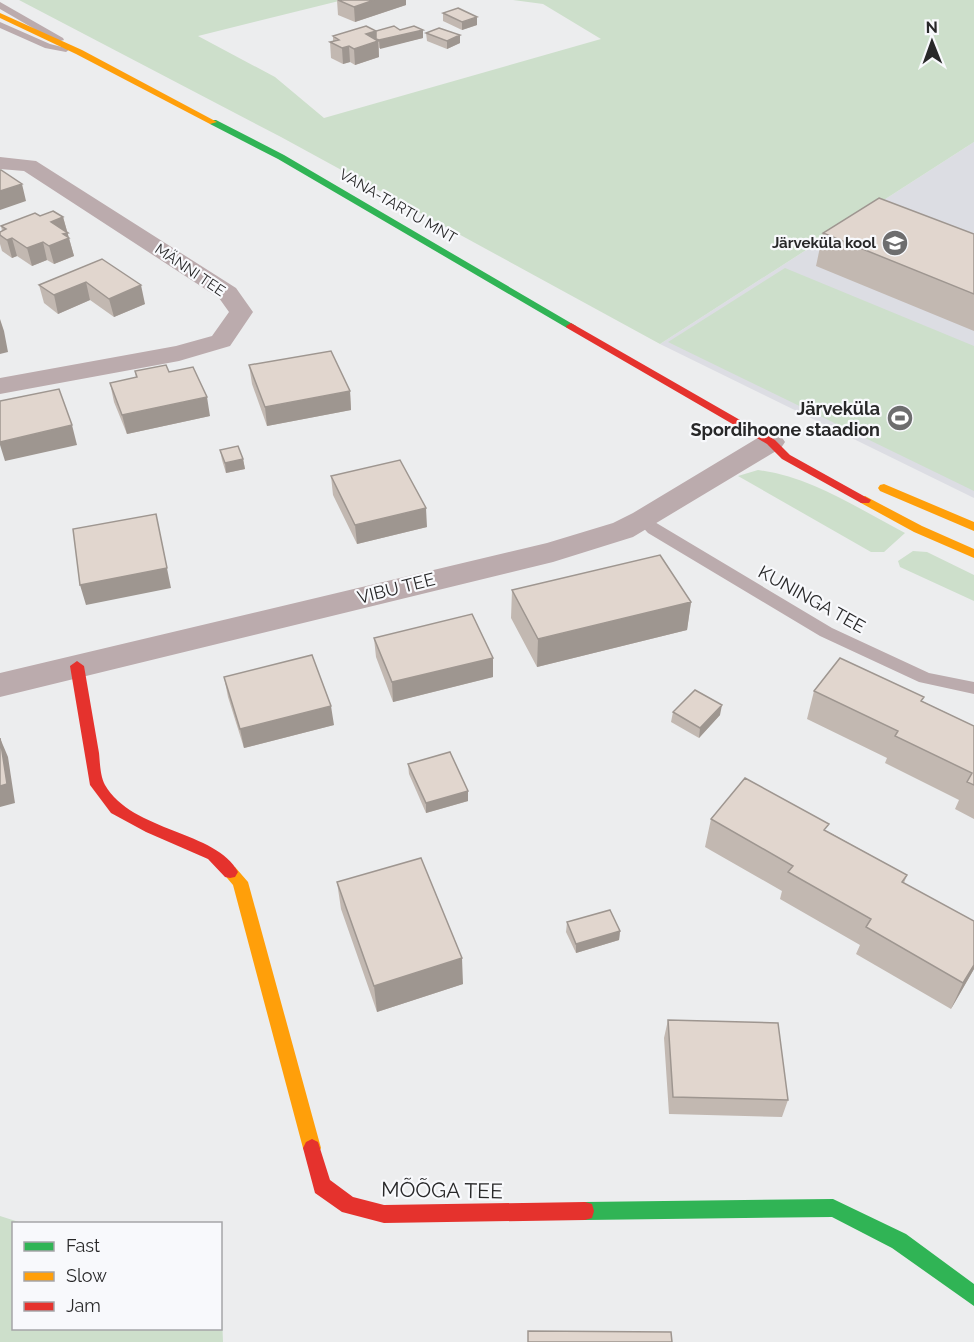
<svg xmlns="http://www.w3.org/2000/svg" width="974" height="1342" font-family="Raleway,sans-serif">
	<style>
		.built { fill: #dcdde3 }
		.green { fill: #cddfcb }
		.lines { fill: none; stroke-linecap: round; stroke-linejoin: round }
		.lane { fill: #bbabad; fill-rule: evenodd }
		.street { fill: #bbabad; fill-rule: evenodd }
		.fast { fill: #30b455; fill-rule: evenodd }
		.slow { fill: #ff9f0a; fill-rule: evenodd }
		.jam { fill: #e5322d; fill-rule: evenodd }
		.wall { fill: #c2b8b1 }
		.shaded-wall { fill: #9e9690 }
		.building { fill: #e1d6ce; stroke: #9e9690; stroke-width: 1.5 }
		.labels { text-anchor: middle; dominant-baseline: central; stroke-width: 4.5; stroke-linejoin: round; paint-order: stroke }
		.far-street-label { font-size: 15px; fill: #282829; stroke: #f8f9fc }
		.far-poi-label { font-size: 15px; font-weight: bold; fill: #282829; stroke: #f8f9fc; text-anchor: end }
		.poi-label { font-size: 18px; font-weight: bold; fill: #282829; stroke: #f8f9fc; text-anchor: end }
		.street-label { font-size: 18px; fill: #282829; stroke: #f8f9fc }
		.near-street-label { font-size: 21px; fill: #282829; stroke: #f8f9fc }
	</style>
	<rect width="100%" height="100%" fill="#ecedee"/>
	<path class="built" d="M974,142v356l-314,-154z"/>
	<path class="green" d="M19,0h324l-145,36 77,41 49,41 277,-79 -58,-35 -30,-4h461v142l-314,202 -379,-207z
		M785,268l189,78v145l-306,-149z
		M758,470c54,7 99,38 147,63l-21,19h-13l-133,-76z
		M913,551l14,1 47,23v26l-74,-34 -2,-6z
		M0,1216l22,7 -8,1v104h206l1,-37 2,51h-223z"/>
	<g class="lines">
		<path class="lane" d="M0,2l63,36 1,2 -7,2 -57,-33z
			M0,22l50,22 20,5 -4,3 -21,-4 -45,-20z
			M643,515l189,113 97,45 45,9v12l-55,-12 -99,-46 -172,-103 -12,-13z"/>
		<path class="street" d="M0,157l36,4 200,127 17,24 -23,34 -51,15 -179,33v-16l176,-32 36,-10 17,-24 -10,-14 -195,-127 -24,-2z
			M771,434l10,2 4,6 -4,6 -148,89 -80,25 -553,135v-24l547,-130 66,-20 20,-10 128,-77z"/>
		<path class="fast" d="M210,120h6l68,35 292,171 -1,2h-8l-289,-169 -68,-35z
			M833,1199l73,35 68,50v22l-82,-58 -60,-31 -247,3 -7,-2 -2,-7 2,-7 7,-2z"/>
		<path class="slow" d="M0,13l82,37 135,72 -7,2 -134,-70 -76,-36z
			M884,484l90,38v9l-94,-40 -2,-3 2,-3z
			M865,496l57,30 52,23v9l-60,-26 -53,-29 -2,-3z
			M230,866l5,1 13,15 73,266 -3,6 -6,3 -6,-3 -3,-6 -70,-263 -11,-13 3,-5z"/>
		<path class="jam" d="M571,323l204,117 15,15 81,45 -2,3h-8l-79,-44 -15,-15 -200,-116 -1,-2z
			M77,661l7,5c5,29 10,58 15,87 1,9 1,23 6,32 27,47 112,46 133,87l-3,5 -5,1 -5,-1 -17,-18 -62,-27 -35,-19 -21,-28 -20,-119z
			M312,1139l6,3 12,38 23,17 31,8 201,-3 7,2 2,7 -2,7 -7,2 -201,3 -42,-11 -27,-19 -12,-45 3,-6z"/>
	</g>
	<path class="wall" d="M337,0l69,5 -51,17 -17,-7z
		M443,13l34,12 -15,5 -19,-9z
		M400,30h23v8l-44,10v9l-24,8 -5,-3 -7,2 -12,-6 -1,-16 3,-1v-5z
		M426,33l34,2v8l-13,6 -20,-8z
		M40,216l23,1 11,39 -20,8 -7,-4 -15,6 -15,-10 -5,2 -10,-7 -2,-7v-12l2,-1 -1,-5z
		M823,233l151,1v97l-158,-65z
		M102,259l43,45 -31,13 -24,-17 -32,14 -14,-11 -5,-18z
		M249,365l101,26 1,19 -84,16 -15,-42z
		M135,371l34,1 41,44 -83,18 -13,-32 -4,-19 26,-5z
		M220,450l23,9 2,10 -19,4 -4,-13z
		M331,476l96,51 -70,17 -24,-49z
		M512,590l179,12 -4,28 -150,37 -26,-49z
		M374,638l119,20v19l-100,25 -17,-45z
		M224,677l110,48 -90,23 -16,-51z
		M814,691l108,10 52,25v93l-19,-10 4,-9 -74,-37 2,-5 -80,-39z
		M673,712l47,3 -21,23 -28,-16z
		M408,764l60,27v10l-42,12 -17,-39z
		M711,819l116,12 80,44 -3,8 70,86 -23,40 -95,-55 4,-9 -80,-46 2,-8 -77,-44z
		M337,882l126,102 -86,28 -36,-103z
		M567,922l53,9 -1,9 -43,13 -10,-21z
		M668,1020l120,80 -6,17 -113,-3 -5,-76z"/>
	<path class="shaded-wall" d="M374,0h32v5l-51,17 -1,-15z
		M477,17v8l-15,5v-8z
		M423,30v8l-43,11 -1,-9z
		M376,31v11l2,-1 1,16 -24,8 -1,-16 12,-15z
		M460,35v8l-13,6v-8z
		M349,46l1,16 -7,2 -1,-16z
		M22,184l4,17 -26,9v-19z
		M63,217l11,39 -20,8 -5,-18 2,-24z
		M12,238l5,18 -5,2 -5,-18z
		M43,242l4,18 -15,6 -5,-18z
		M86,282l4,18 -32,14 -4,-19z
		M141,285l4,19 -31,13 -5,-18z
		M0,319l4,12 4,21 -8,2z
		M350,391l1,19 -84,16 -2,-19z
		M207,397l3,19 -83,18 -5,-19z
		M72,425l5,20 -72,16 -5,-16v-3z
		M243,459l2,10 -19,4 -1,-10z
		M426,508l1,19 -70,17 -2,-19z
		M156,514l15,74 -85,17 -6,-20z
		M691,602l-4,28 -150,37 1,-28z
		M493,658v19l-100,25 -1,-20z
		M722,705l-2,10 -21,23 1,-10z
		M331,706l3,19 -90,23 -4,-19z
		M0,738l8,19 7,46 -15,4z
		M468,791v10l-42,12v-10z
		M620,931l-1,9 -43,13v-9z
		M462,958l1,26 -86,28 -3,-26z
		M974,965v4l-23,40 12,-26z"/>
	<path class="building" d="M338,0h36l-20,7z
		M458,8l19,9 -15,5 -19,-9z
		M366,26l10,5 -10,3 12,7 -24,8 -5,-3 -7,2 -12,-6 9,-2 -6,-4z
		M394,26l6,4 14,-4 9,4 -44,10 -3,-1v-8z
		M439,28l21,7 -13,6 -21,-8z
		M0,170h1l21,14 -22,7z
		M879,198l95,36v60l-151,-61z
		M53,211l10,6 -12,5 17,11 -5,1 6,4 -20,8 -6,-4 -16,6 -15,-10 -5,2 -7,-5v-3l6,-3 -5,-3 34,-13 5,3z
		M102,259l39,26 -32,14 -23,-17 -32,13 -15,-10z
		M331,351l19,40 -85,16 -16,-42z
		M166,365l3,7 24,-5 14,30 -85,18 -12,-32 27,-6 -2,-6z
		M59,389l13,36 -72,17v-41z
		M238,446l5,13 -18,4 -5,-13z
		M400,460l26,48 -71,17 -24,-49z
		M156,514l11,54 -87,17 -7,-56z
		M660,555l31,47 -153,37 -26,-49z
		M472,614l21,44 -101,24 -18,-44z
		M312,655l19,51 -91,23 -16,-52z
		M840,658l84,39 -3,4 53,25v59l-7,-3 5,-9 -77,-37 3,-5 -84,-40z
		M695,690l27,15 -22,23 -27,-16z
		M0,738l7,46 -7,2z
		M450,752l18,39 -42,12 -18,-39z
		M745,778l84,46 -5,6 83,45 -5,7 72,39v44l-11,18 -97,-56 5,-8 -83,-47 5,-6 -82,-47z
		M421,858l41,100 -88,28 -37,-104z
		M610,910l10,21 -44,13 -9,-22z
		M668,1020l110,3 10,77 -115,-3z
		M528,1331l143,1 1,10h-144z"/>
	<defs>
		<symbol id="school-disc" viewBox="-11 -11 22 22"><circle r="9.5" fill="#6d6d6e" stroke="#f8f9fc"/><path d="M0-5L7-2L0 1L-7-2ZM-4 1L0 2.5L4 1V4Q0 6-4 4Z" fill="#fff"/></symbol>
		<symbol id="stadium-disc" viewBox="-11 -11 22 22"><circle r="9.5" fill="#6d6d6e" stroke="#f8f9fc"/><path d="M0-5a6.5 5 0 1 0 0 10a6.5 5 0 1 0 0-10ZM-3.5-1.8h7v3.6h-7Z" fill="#fff"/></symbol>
	</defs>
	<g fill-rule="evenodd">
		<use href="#school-disc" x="880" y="228" width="30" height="30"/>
		<use href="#stadium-disc" x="885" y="403" width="30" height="30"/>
	</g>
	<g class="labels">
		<g class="far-street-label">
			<text transform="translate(398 206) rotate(30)">VANA-TARTU MNT</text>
			<text transform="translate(190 270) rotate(34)">MÄNNI TEE</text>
		</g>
		<g class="far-poi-label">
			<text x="876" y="243">Järveküla kool</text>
		</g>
		<g class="poi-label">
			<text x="880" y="408">Järveküla<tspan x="880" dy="21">Spordihoone staadion</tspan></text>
		</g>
		<g class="street-label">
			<text transform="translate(396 588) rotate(-14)">VIBU TEE</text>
			<text transform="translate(812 599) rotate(29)">KUNINGA TEE</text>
		</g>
		<g class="near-street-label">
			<text transform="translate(442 1190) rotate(1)">MÕÕGA TEE</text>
		</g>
	</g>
	<rect x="12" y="1222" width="210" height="108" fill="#f8f9fc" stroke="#a5a5a8" stroke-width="1.5"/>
	<rect x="24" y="1242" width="30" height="9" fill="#30b455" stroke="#a5a5a8" stroke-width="1.5"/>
	<text x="66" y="1252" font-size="18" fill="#282829">Fast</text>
	<rect x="24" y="1272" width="30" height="9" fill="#ff9f0a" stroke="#a5a5a8" stroke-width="1.5"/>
	<text x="66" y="1282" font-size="18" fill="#282829">Slow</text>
	<rect x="24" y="1302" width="30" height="9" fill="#e5322d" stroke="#a5a5a8" stroke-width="1.5"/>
	<text x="66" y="1312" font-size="18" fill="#282829">Jam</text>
	<g transform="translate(932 42) rotate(359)" stroke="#f8f9fc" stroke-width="4.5" paint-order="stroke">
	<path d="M0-4.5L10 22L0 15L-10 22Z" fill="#282829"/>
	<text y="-9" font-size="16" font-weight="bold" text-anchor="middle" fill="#282829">N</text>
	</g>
</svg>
